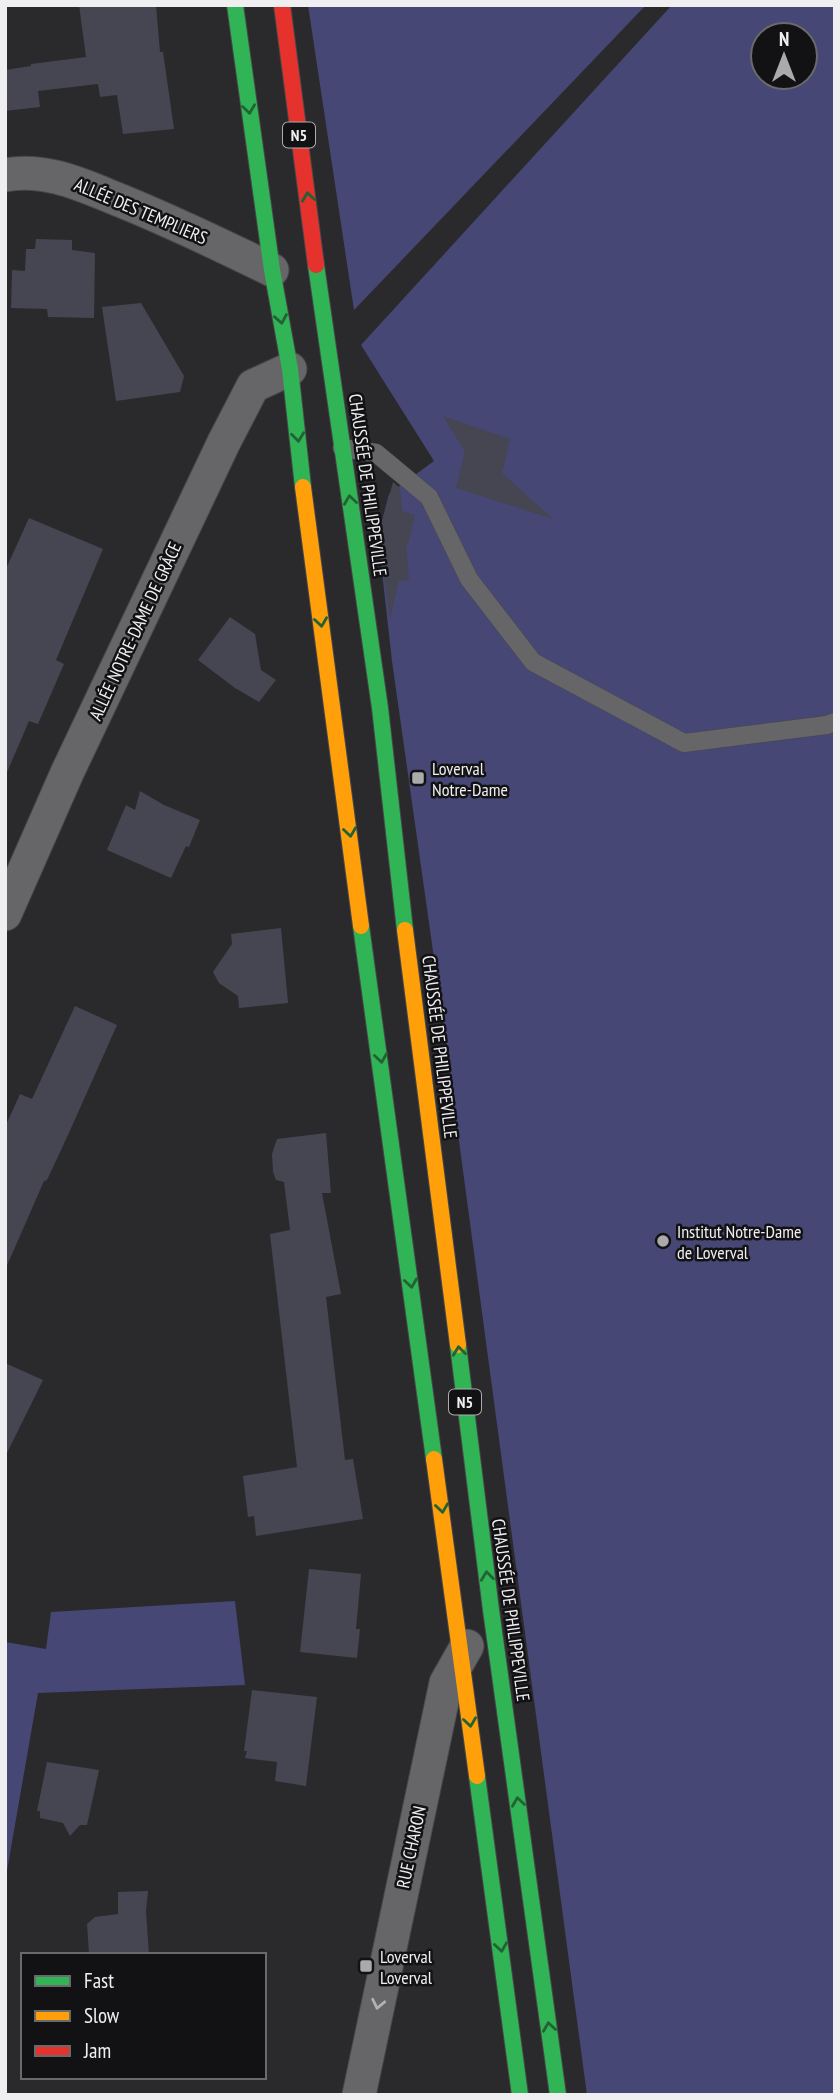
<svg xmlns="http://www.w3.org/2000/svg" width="840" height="2100" font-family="'PT Sans Narrow',sans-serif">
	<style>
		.green { fill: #474776; fill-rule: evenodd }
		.building { fill: #464552 }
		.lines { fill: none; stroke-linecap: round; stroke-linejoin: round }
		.lane-casing { stroke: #474749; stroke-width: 19 }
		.street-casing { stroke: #474749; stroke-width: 35 }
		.fast-casing { stroke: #474749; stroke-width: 18 }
		.slow-casing { stroke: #474749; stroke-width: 18 }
		.jam-casing { stroke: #474749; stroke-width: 18 }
		.lane { stroke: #666668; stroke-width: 18 }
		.street { stroke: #666668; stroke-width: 33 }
		.fast { stroke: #30b455; stroke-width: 16 }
		.slow { stroke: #ff9f0a; stroke-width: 16 }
		.jam { stroke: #e5322d; stroke-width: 16 }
		.oneway { stroke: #216334 }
		.oneway2 { stroke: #b1b1b4 }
		.poi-dot { fill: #aaaaad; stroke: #121214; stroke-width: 2.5 }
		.labels { text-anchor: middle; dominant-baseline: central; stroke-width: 5; stroke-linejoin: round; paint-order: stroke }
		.shield { fill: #121214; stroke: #adadaf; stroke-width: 2 }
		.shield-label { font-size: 16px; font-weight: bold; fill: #efeff2 }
		.street-label { font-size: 18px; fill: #efeff2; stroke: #121214 }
		.poi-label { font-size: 18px; fill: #efeff2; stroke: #121214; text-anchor: start }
	</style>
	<rect width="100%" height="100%" fill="#2a2a2d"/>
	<path class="green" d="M308,5h338l-292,305z
		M672,5h163v2090h-248l-143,-1066 -52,-368 -14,-125 11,-42 45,-33 -73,-116zM763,35h42v42h-42z
		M235,1601l10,84 -207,8 -33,189v-240l41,7 5,-37z"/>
	<path class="building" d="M79,5h77l4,47h3l11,77 -51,5 -6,-39 -17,2 -2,-13 -60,7 2,16 -35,4v-41l26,-4v-2l55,-7z
		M36,239l36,1v10l23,3 -1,65 -46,-1 -1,-8 -36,-1 1,-38 13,1 1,-22h9z
		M141,303l43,73 -4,16 -64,9 -14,-94z
		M443,416l67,23 -8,34 51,46 -97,-31 9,-36z
		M393,482l7,6 2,23 13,4 -7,29h-2l3,36 -10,1 -9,38 -12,-82z
		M29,518l74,31 -47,111 8,4 -26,60 -9,-3 -24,56v-206z
		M230,617l25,17 6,36 15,10 -17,22 -24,-14 -37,-28z
		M140,791l24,14 36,15 -11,27 -3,-1 -15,32 -64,-28 19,-45 9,5z
		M281,928l7,75 -49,5 -1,-12 -19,-13 -6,-11 19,-28 -1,-10z
		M75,1006l42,19 -49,110 -21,45 -3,1 -39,89v-143l15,-33 12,5z
		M326,1133l5,60h-9l19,101 -15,3 19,163 8,-1 10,60 -107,17 -2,-20 -6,1 -5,-41 54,-9 -27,-233 20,-4 -6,-48 -8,-2 -3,-8 -1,-18 5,-15z
		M5,1363l38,17 -38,77z
		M309,1569l52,5 -5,55h4l-3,29 -57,-6z
		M252,1690l65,7 -11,89 -31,-5 2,-19 -32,-4 2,-7h-3z
		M47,1762l52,8 -12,55h-7l-10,11 -7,-13 -23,-5v-7h-3z
		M148,1891l-2,20 3,44 -60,-2 -2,-29 8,-7 23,-3v-22z"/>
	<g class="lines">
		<defs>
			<path id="lane" d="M342,448l34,5 53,44 40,82 64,83 151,81 143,-18 8,-3"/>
			<path id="street" d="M5,175c43,-8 81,12 119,27 51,21 99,44 148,68
				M5,914l62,-141 157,-331 29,-56 37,-17
				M359,2095l87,-412 21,-37"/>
			<path id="fast" d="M235,5l37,265 18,99 13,118
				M316,265l64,443 25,222
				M361,926l73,533
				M458,1345l33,265 67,485
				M477,1776l43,319"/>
			<path id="slow" d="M303,487l58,439
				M405,930l53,415
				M434,1459l43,317"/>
			<path id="jam" d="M282,5l34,260"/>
		</defs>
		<use href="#lane" class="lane-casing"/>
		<use href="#street" class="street-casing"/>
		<use href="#fast" class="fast-casing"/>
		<use href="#slow" class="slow-casing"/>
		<use href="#jam" class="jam-casing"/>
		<use href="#lane" class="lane"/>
		<use href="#street" class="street"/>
		<use href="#fast" class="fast"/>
		<use href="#slow" class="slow"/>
		<use href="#jam" class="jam"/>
	</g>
	<defs><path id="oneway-chevron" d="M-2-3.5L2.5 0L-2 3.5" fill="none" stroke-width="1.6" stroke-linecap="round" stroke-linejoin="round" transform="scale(1.75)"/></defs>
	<g class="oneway">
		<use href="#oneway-chevron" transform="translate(249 109) rotate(82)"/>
		<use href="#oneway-chevron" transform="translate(308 197) rotate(-98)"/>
		<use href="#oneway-chevron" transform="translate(281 319) rotate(80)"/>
		<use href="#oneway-chevron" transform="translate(298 437) rotate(83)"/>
		<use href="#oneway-chevron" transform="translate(350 500) rotate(-98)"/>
		<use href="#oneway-chevron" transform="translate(321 622) rotate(82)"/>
		<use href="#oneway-chevron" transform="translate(350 832) rotate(82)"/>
		<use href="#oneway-chevron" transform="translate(381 1058) rotate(82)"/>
		<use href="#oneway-chevron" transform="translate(411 1283) rotate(82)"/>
		<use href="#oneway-chevron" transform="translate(459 1351) rotate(-97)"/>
		<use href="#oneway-chevron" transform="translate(442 1508) rotate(82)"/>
		<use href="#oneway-chevron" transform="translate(487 1576) rotate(-97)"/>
		<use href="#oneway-chevron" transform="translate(470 1722) rotate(82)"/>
		<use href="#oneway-chevron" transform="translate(518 1802) rotate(-98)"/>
		<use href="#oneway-chevron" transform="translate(501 1947) rotate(82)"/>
		<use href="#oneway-chevron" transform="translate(549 2027) rotate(-98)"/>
	</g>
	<use class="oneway2" href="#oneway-chevron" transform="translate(378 2004) rotate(102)"/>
	<g class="poi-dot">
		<rect x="411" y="771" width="14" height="14" rx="3.5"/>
		<circle cx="663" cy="1241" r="7"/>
		<rect x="359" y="1959" width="14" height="14" rx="3.5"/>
	</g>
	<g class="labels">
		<g class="shield">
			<rect x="283" y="122.5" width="32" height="25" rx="5"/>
			<rect x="449" y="1389.5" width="32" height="25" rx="5"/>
		</g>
		<g class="shield-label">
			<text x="299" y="135">N5</text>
			<text x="465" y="1402">N5</text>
		</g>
		<g class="street-label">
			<text transform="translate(141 211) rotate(23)">ALLÉE DES TEMPLIERS</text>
			<text transform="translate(368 485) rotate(82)">CHAUSSÉE DE PHILIPPEVILLE</text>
			<text transform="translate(135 631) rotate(-65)">ALLÉE NOTRE-DAME DE GRÂCE</text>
			<text transform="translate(440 1047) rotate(83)">CHAUSSÉE DE PHILIPPEVILLE</text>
			<text transform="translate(511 1610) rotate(82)">CHAUSSÉE DE PHILIPPEVILLE</text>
			<text transform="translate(411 1847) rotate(-78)">RUE CHARON</text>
		</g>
		<g class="poi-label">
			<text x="432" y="768">Loverval<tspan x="432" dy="21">Notre-Dame</tspan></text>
			<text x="677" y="1231">Institut Notre-Dame<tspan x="677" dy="21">de Loverval</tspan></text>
			<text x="380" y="1956">Loverval<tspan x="380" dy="21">Loverval</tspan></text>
		</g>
	</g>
	<rect width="840" height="2100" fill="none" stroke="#efeff2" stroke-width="14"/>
	<rect x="21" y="1953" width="245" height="126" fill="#121214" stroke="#6a6a6d" stroke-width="2"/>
	<rect x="35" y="1976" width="35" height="10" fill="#30b455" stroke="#6a6a6d" stroke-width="2"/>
	<text x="84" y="1988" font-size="21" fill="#efeff2">Fast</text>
	<rect x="35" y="2011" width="35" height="10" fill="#ff9f0a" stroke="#6a6a6d" stroke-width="2"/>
	<text x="84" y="2023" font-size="21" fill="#efeff2">Slow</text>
	<rect x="35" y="2046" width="35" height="10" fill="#e5322d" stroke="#6a6a6d" stroke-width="2"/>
	<text x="84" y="2058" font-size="21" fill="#efeff2">Jam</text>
	<g transform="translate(784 56)"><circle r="33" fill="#121214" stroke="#6a6a6d" stroke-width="2"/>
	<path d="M0-5L12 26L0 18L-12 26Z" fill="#aaaaad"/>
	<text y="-10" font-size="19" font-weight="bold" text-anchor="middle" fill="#efeff2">N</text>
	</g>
</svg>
